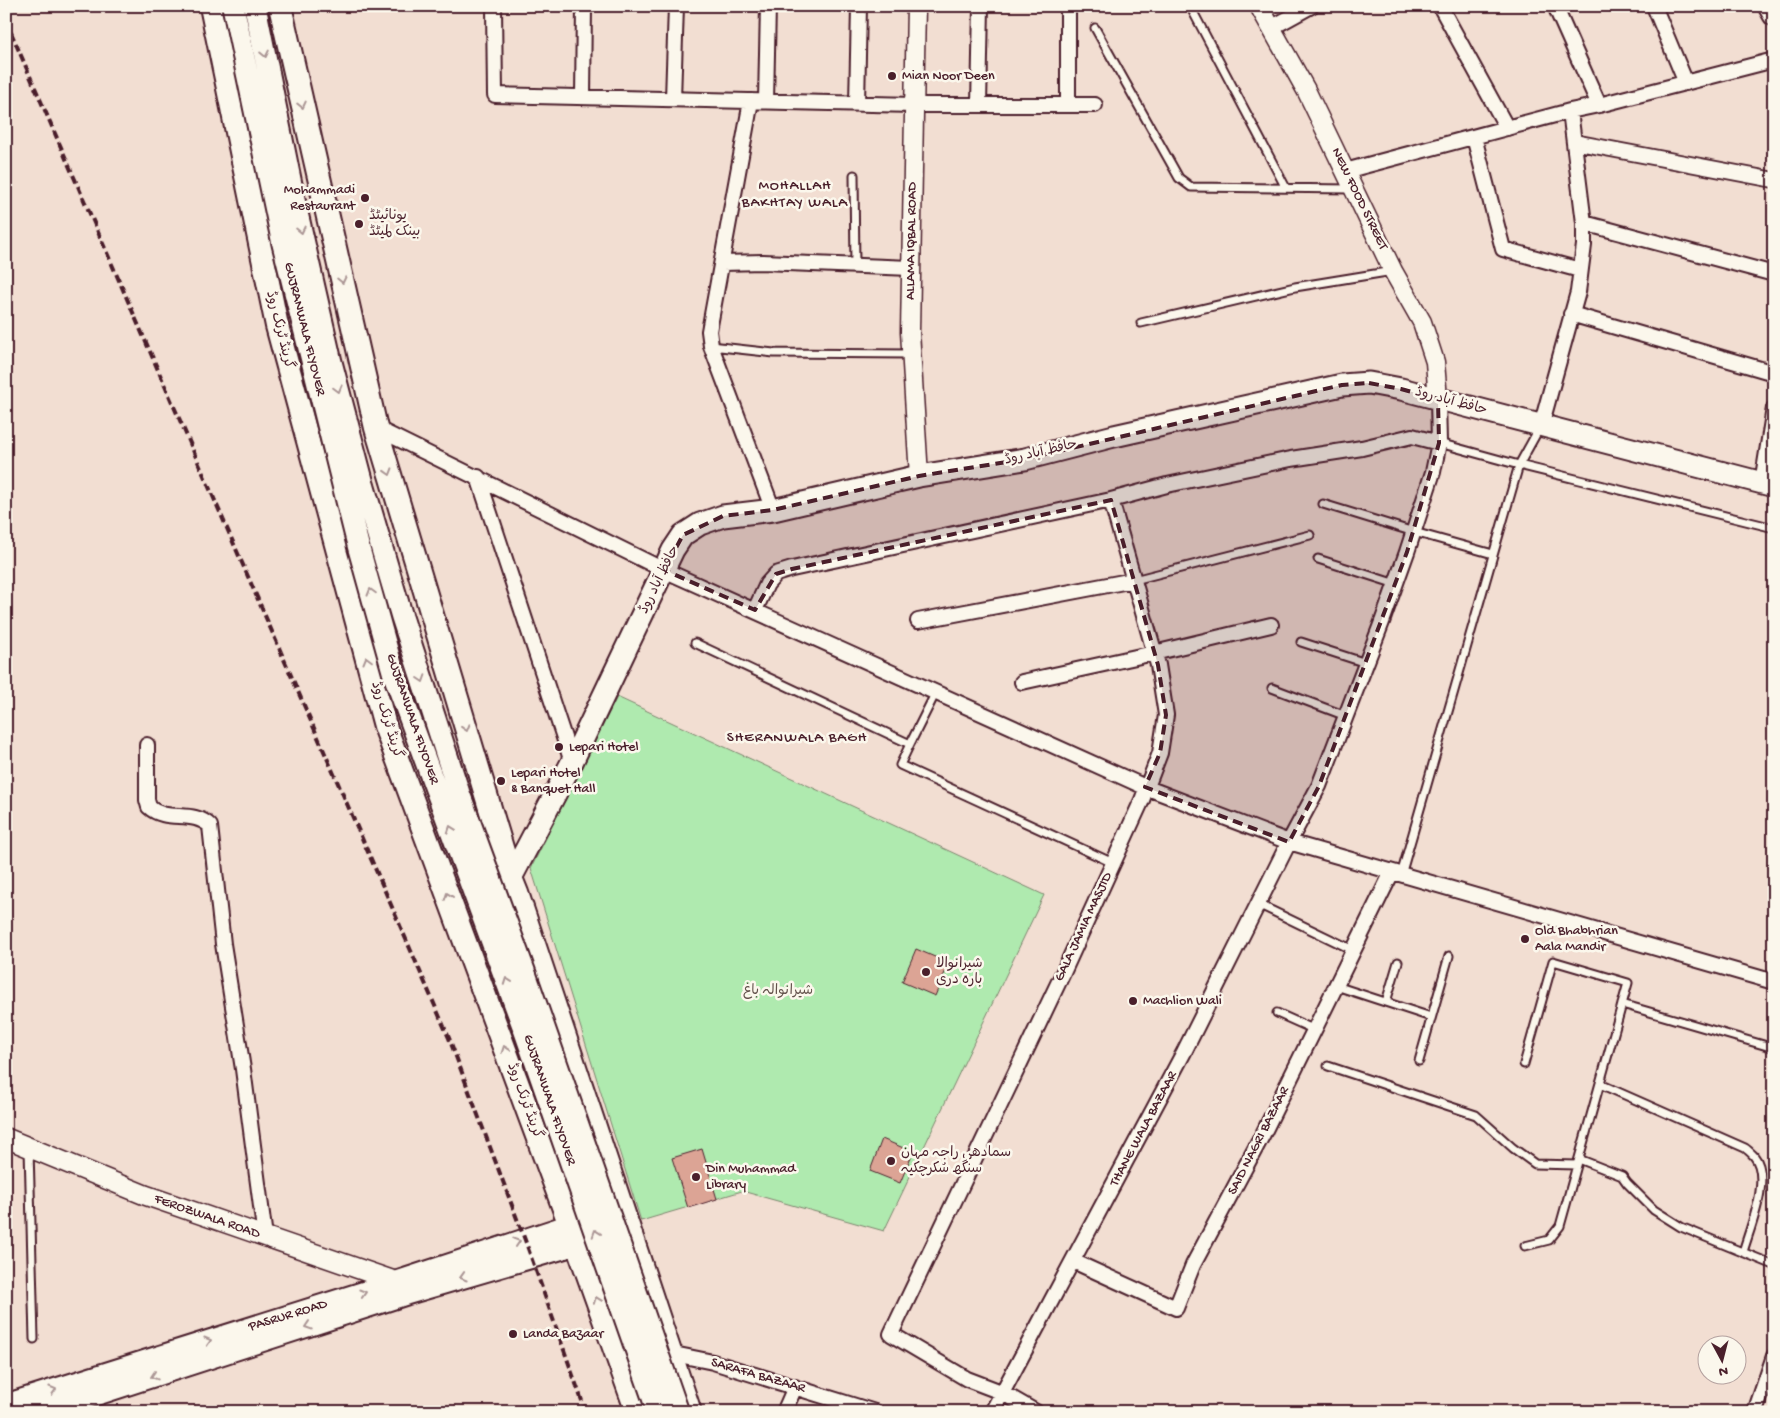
<svg xmlns="http://www.w3.org/2000/svg" width="1780" height="1418" font-family="'Gochi Hand','Playpen Sans Arabic',sans-serif">
	<style>
		.green { fill: #afeaaf; stroke: #7c846d }
		.building { fill: #dca495; stroke: #4a1f2b }
		.lines { fill: none; stroke-linecap: round; stroke-linejoin: round }
		.service-casing { stroke: #4a1f2b; stroke-width: 11 }
		.minor-casing { stroke: #4a1f2b; stroke-width: 18 }
		.tertiary-casing { stroke: #4a1f2b; stroke-width: 21 }
		.secondary-casing { stroke: #4a1f2b; stroke-width: 22 }
		.primary-casing { stroke: #4a1f2b; stroke-width: 25 }
		.trunk-casing { stroke: #4a1f2b; stroke-width: 26 }
		.service { stroke: #fbf7ec; stroke-width: 7 }
		.minor { stroke: #fbf7ec; stroke-width: 14 }
		.tertiary { stroke: #fbf7ec; stroke-width: 18 }
		.secondary { stroke: #fbf7ec; stroke-width: 19 }
		.primary { stroke: #fbf7ec; stroke-width: 21 }
		.trunk { stroke: #fbf7ec; stroke-width: 22 }
		.rail { stroke: #4a1f2b; stroke-width: 4; stroke-dasharray: 8 4; stroke-linecap: butt }
		.primary-bridge-casing { stroke: #4a1f2b; stroke-width: 25; stroke-linecap: butt }
		.primary-bridge { stroke: #fbf7ec; stroke-width: 21 }
		.oneway { stroke: #ab9695 }
		.marked { fill: #4a1f2b; fill-opacity: 0.2; stroke: #4a1f2b; stroke-width: 4; stroke-dasharray: 10 6; stroke-linejoin: round }
		.poi-dot { fill: #4a1f2b; stroke: #fbf7ec; stroke-width: 2 }
		.labels { text-anchor: middle; dominant-baseline: central; stroke-width: 5; stroke-linejoin: round; paint-order: stroke }
		.poi-label { font-size: 14px; fill: #4a1f2b; stroke: #fbf7ec; text-anchor: start }
		.street-label { font-size: 14px; fill: #4a1f2b; stroke: #fbf7ec }
		.park-label { font-size: 14px; fill: #63524c; stroke: #fbf7ec }
		.neighbourhood-label { font-size: 15px; letter-spacing: 1px; fill: #4a1f2b; stroke: #fbf7ec }
	</style>
	<rect width="100%" height="100%" fill="#f2ded2"/>
	<filter id="ink" filterUnits="userSpaceOnUse"><feTurbulence type="fractalNoise" baseFrequency=".02" numOctaves="2"/><feDisplacementMap in="SourceGraphic" scale="10" xChannelSelector="R" yChannelSelector="G"/><feConvolveMatrix kernelMatrix="1 2 1 2 8 2 1 2 1" color-interpolation-filters="sRGB"/></filter>
	<g filter="url(#ink)">
		<path class="green" d="M617,697l427,198 -160,336 -142,-40 -101,30 -110,-353z"/>
		<path class="building" d="M916,949l33,14 -14,33 -33,-14z
			M882,1139l31,13 -13,31 -30,-12z
			M702,1149l15,50 -29,9 -16,-50z"/>
		<g class="lines">
			<defs>
				<path id="service" d="M1190,6l96,182
					M1095,28l84,150 12,9 160,2
					M854,175l1,91
					M1141,323l154,-36 98,-16
					M711,346l63,7 136,1
					M1439,443l80,22 255,63
					M1323,504l91,28 79,22
					M1318,559l78,25
					M1134,580l176,-45
					M1301,642l65,21
					M695,643l215,101 -10,21 213,98
					M1272,688l74,28
					M910,744l26,-52
					M1401,875l118,-410 21,-38
					M1258,904l95,46
					M1336,986l95,31
					M1386,1002l12,-40
					M1622,1004l152,44
					M1277,1013l38,17
					M1419,1061l30,-105
					M1524,1064l29,-103 75,22 -68,243 -11,14 -24,6
					M1328,1066l148,49 37,33 22,16 42,1
					M1600,1084l145,64c3,2 6,5 9,8 18,22 -4,71 -11,96
					M29,1149l5,190
					M1579,1159l43,17 5,7 27,27 27,17 93,38"/>
				<path id="minor" d="M494,6l1,89 419,10h181
					M1440,6l67,122
					M1555,6l44,99
					M1654,6l32,77
					M1271,28l40,-22
					M583,97l1,-91
					M673,99l3,-93
					M751,101l-42,230 2,15 62,164
					M766,101l2,-95
					M857,104l2,-98
					M979,105l2,-99
					M1068,105v-99
					M1474,137l29,112 77,21
					M1574,142l200,38
					M1345,171l225,-60 29,-6 175,-45
					M1584,223l190,51
					M722,263l41,-1 148,6
					M1571,314l203,59
					M1541,426l37,-134 6,-47v-22l-14,-112
					M376,428l288,142 481,217 144,55 485,140
					M478,477l94,285
					M1762,483l12,-75
					M755,610l12,-26 9,-10 16,-5 319,-69 56,-15 124,-26 71,-11 50,-12 27,7
					M918,621l216,-41
					M1022,682l132,-29 117,-28
					M147,745v55l2,7c17,16 44,2 61,19l13,118 20,125 22,168
					M1073,1261l103,47 17,-43 70,-131 129,-262
					M665,1354l4,-1 44,9 162,50
					M784,1412l11,-25
					M992,1412l192,-360 105,-210 30,-56 63,-164 25,-70 26,-80 6,-29 -1,-44
					M1036,1412l-35,-20 -34,-13 -76,-45 172,-361 79,-173 18,-47 6,-38 -8,-50 -47,-165
					M1755,1412l19,-56"/>
				<path id="tertiary" d="M916,6l-6,326 9,144
					M1259,6l47,84 87,181 29,51 13,40 3,37"/>
				<path id="secondary" d="M6,1138l139,57 252,87 4,6"/>
				<path id="primary" d="M1769,6l5,9
					M511,878l61,-116 101,-212 10,-15 17,-11 23,-8 50,-6 146,-34 106,-17 89,-23 228,-51 27,-2 32,6 373,97
					M6,1405l391,-123 173,-57
					M42,1412l364,-118 171,-50"/>
				<path id="trunk" d="M211,6l66,320 108,400 192,518 60,168
					M280,6l96,422 135,450 6,15 173,519"/>
			</defs>
			<use href="#service" class="service-casing"/>
			<use href="#minor" class="minor-casing"/>
			<use href="#tertiary" class="tertiary-casing"/>
			<use href="#secondary" class="secondary-casing"/>
			<use href="#primary" class="primary-casing"/>
			<use href="#trunk" class="trunk-casing"/>
			<use href="#service" class="service"/>
			<use href="#minor" class="minor"/>
			<use href="#tertiary" class="tertiary"/>
			<use href="#secondary" class="secondary"/>
			<use href="#primary" class="primary"/>
			<use href="#trunk" class="trunk"/>
			<path class="rail" d="M6,21l443,1017 76,202 61,172"/>
			<defs>
				<path id="primary-bridge" d="M233,6l50,238 76,305 35,126 129,351 135,386
					M255,6l40,198 36,158 32,122 39,133 57,176 67,183 152,436"/>
			</defs>
			<use href="#primary-bridge" class="primary-bridge-casing"/>
			<use href="#primary-bridge" class="primary-bridge"/>
		</g>
		<defs><path id="oneway-chevron" d="M-2-3.5L2.5 0L-2 3.5" fill="none" stroke-width="1.6" stroke-linecap="round" stroke-linejoin="round" transform="scale(1.25)"/></defs>
		<g class="oneway">
			<use href="#oneway-chevron" transform="translate(265 54) rotate(78)"/>
			<use href="#oneway-chevron" transform="translate(302 105) rotate(77)"/>
			<use href="#oneway-chevron" transform="translate(301 230) rotate(77)"/>
			<use href="#oneway-chevron" transform="translate(342 280) rotate(77)"/>
			<use href="#oneway-chevron" transform="translate(338 389) rotate(75)"/>
			<use href="#oneway-chevron" transform="translate(389 472) rotate(73)"/>
			<use href="#oneway-chevron" transform="translate(371 592) rotate(-106)"/>
			<use href="#oneway-chevron" transform="translate(367 660) rotate(-105)"/>
			<use href="#oneway-chevron" transform="translate(422 679) rotate(72)"/>
			<use href="#oneway-chevron" transform="translate(466 728) rotate(73)"/>
			<use href="#oneway-chevron" transform="translate(451 829) rotate(-110)"/>
			<use href="#oneway-chevron" transform="translate(448 896) rotate(-110)"/>
			<use href="#oneway-chevron" transform="translate(507 981) rotate(-110)"/>
			<use href="#oneway-chevron" transform="translate(505 1049) rotate(-110)"/>
			<use href="#oneway-chevron" transform="translate(596 1233) rotate(-109)"/>
			<use href="#oneway-chevron" transform="translate(517 1242) rotate(-18)"/>
			<use href="#oneway-chevron" transform="translate(463 1277) rotate(163)"/>
			<use href="#oneway-chevron" transform="translate(363 1293) rotate(-17)"/>
			<use href="#oneway-chevron" transform="translate(597 1300) rotate(-110)"/>
			<use href="#oneway-chevron" transform="translate(308 1326) rotate(162)"/>
			<use href="#oneway-chevron" transform="translate(208 1341) rotate(-17)"/>
			<use href="#oneway-chevron" transform="translate(154 1376) rotate(162)"/>
			<use href="#oneway-chevron" transform="translate(53 1390) rotate(-17)"/>
		</g>
	</g>
	<path class="marked" d="M1369,383l32,6 37,10 1,44 -32,109 -88,234 -30,56 -144,-55 15,-34 6,-38 -8,-50 -47,-165 -319,69 -16,5 -21,36 -91,-40 19,-35 40,-19 50,-6 146,-34 106,-17 317,-74z"/>
	<g class="poi-dot">
		<circle cx="892" cy="76" r="5"/>
		<circle cx="365" cy="198" r="5"/>
		<circle cx="359" cy="224" r="5"/>
		<circle cx="559" cy="747" r="5"/>
		<circle cx="501" cy="781" r="5"/>
		<circle cx="1525" cy="939" r="5"/>
		<circle cx="926" cy="972" r="5"/>
		<circle cx="1133" cy="1001" r="5"/>
		<circle cx="891" cy="1161" r="5"/>
		<circle cx="696" cy="1177" r="5"/>
		<circle cx="513" cy="1334" r="5"/>
	</g>
	<g class="labels">
		<g class="poi-label">
			<text x="902" y="76">Mian Noor Deen</text>
			<text x="355" y="190" text-anchor="end">Mohammadi<tspan x="355" dy="16">Restaurant</tspan></text>
			<text x="369" y="216">یونائیٹڈ<tspan x="369" dy="16">بینک لمیٹڈ</tspan></text>
			<text x="569" y="747">Lepari Hotel</text>
			<text x="511" y="773">Lepari Hotel<tspan x="511" dy="16">&amp; Banquet Hall</tspan></text>
			<text x="1535" y="931">Old Bhabhrian<tspan x="1535" dy="16">Aala Mandir</tspan></text>
			<text x="936" y="964">شیرانوالا<tspan x="936" dy="16">بارہ دری</tspan></text>
			<text x="1143" y="1001">Machlion Wali</text>
			<text x="901" y="1153">سمادھی راجہ مہان<tspan x="901" dy="16">سنگھ سُکرچکیہ</tspan></text>
			<text x="706" y="1169">Din Muhammad<tspan x="706" dy="16">Library</tspan></text>
			<text x="523" y="1334">Landa Bazaar</text>
		</g>
		<g class="street-label">
			<text transform="translate(1359 199) rotate(64)">NEW FOOD STREET</text>
			<text transform="translate(912 241) rotate(-89)">ALLAMA IQBAL ROAD</text>
			<text transform="translate(304 329) rotate(76)">GUJRANWALA FLYOVER</text>
			<text transform="translate(279 330) rotate(76)">گرینڈ ٹرنک روڈ</text>
			<text transform="translate(1451 402) rotate(15)">حافظ آباد روڈ</text>
			<text transform="translate(1041 453) rotate(-13)">حافظ آباد روڈ</text>
			<text transform="translate(660 580) rotate(-64)">حافظ آباد روڈ</text>
			<text transform="translate(412 719) rotate(71)">GUJRANWALA FLYOVER</text>
			<text transform="translate(386 720) rotate(73)">گرینڈ ٹرنک روڈ</text>
			<text transform="translate(1084 927) rotate(-65)">GALA JAMIA MASJID</text>
			<text transform="translate(549 1100) rotate(71)">GUJRANWALA FLYOVER</text>
			<text transform="translate(524 1101) rotate(70)">گرینڈ ٹرنک روڈ</text>
			<text transform="translate(1144 1129) rotate(-62)">THANE WALA BAZAAR</text>
			<text transform="translate(1259 1141) rotate(-63)">SAID NAGRI BAZAAR</text>
			<text transform="translate(207 1217) rotate(19)">FEROZWALA ROAD</text>
			<text transform="translate(288 1316) rotate(-17)">PASRUR ROAD</text>
			<text transform="translate(758 1376) rotate(16)">SARAFA BAZAAR</text>
		</g>
		<g class="park-label">
			<text x="778" y="991">شیرانوالہ باغ</text>
		</g>
		<g class="neighbourhood-label">
			<text x="795" y="186">MOHALLAH<tspan x="795" dy="17">BAKHTAY WALA</tspan></text>
			<text x="797" y="738">SHERANWALA BAGH</text>
		</g>
	</g>
	<rect width="1780" height="1418" fill="none" stroke="#fbf7ec" stroke-width="25"/>
	<rect x="12" y="12" width="1755" height="1393" fill="none" stroke="#4a1f2b" stroke-width="2" filter="url(#ink)"/>
	<g transform="translate(1722 1360) rotate(173)"><circle r="24" fill="#fbf7ec" stroke="#b4a19f"/>
	<path d="M0-4L9 19L0 12L-9 19Z" fill="#4a1f2b"/>
	<text y="-8" font-size="14" font-weight="bold" text-anchor="middle" fill="#4a1f2b">N</text>
	</g>
</svg>
